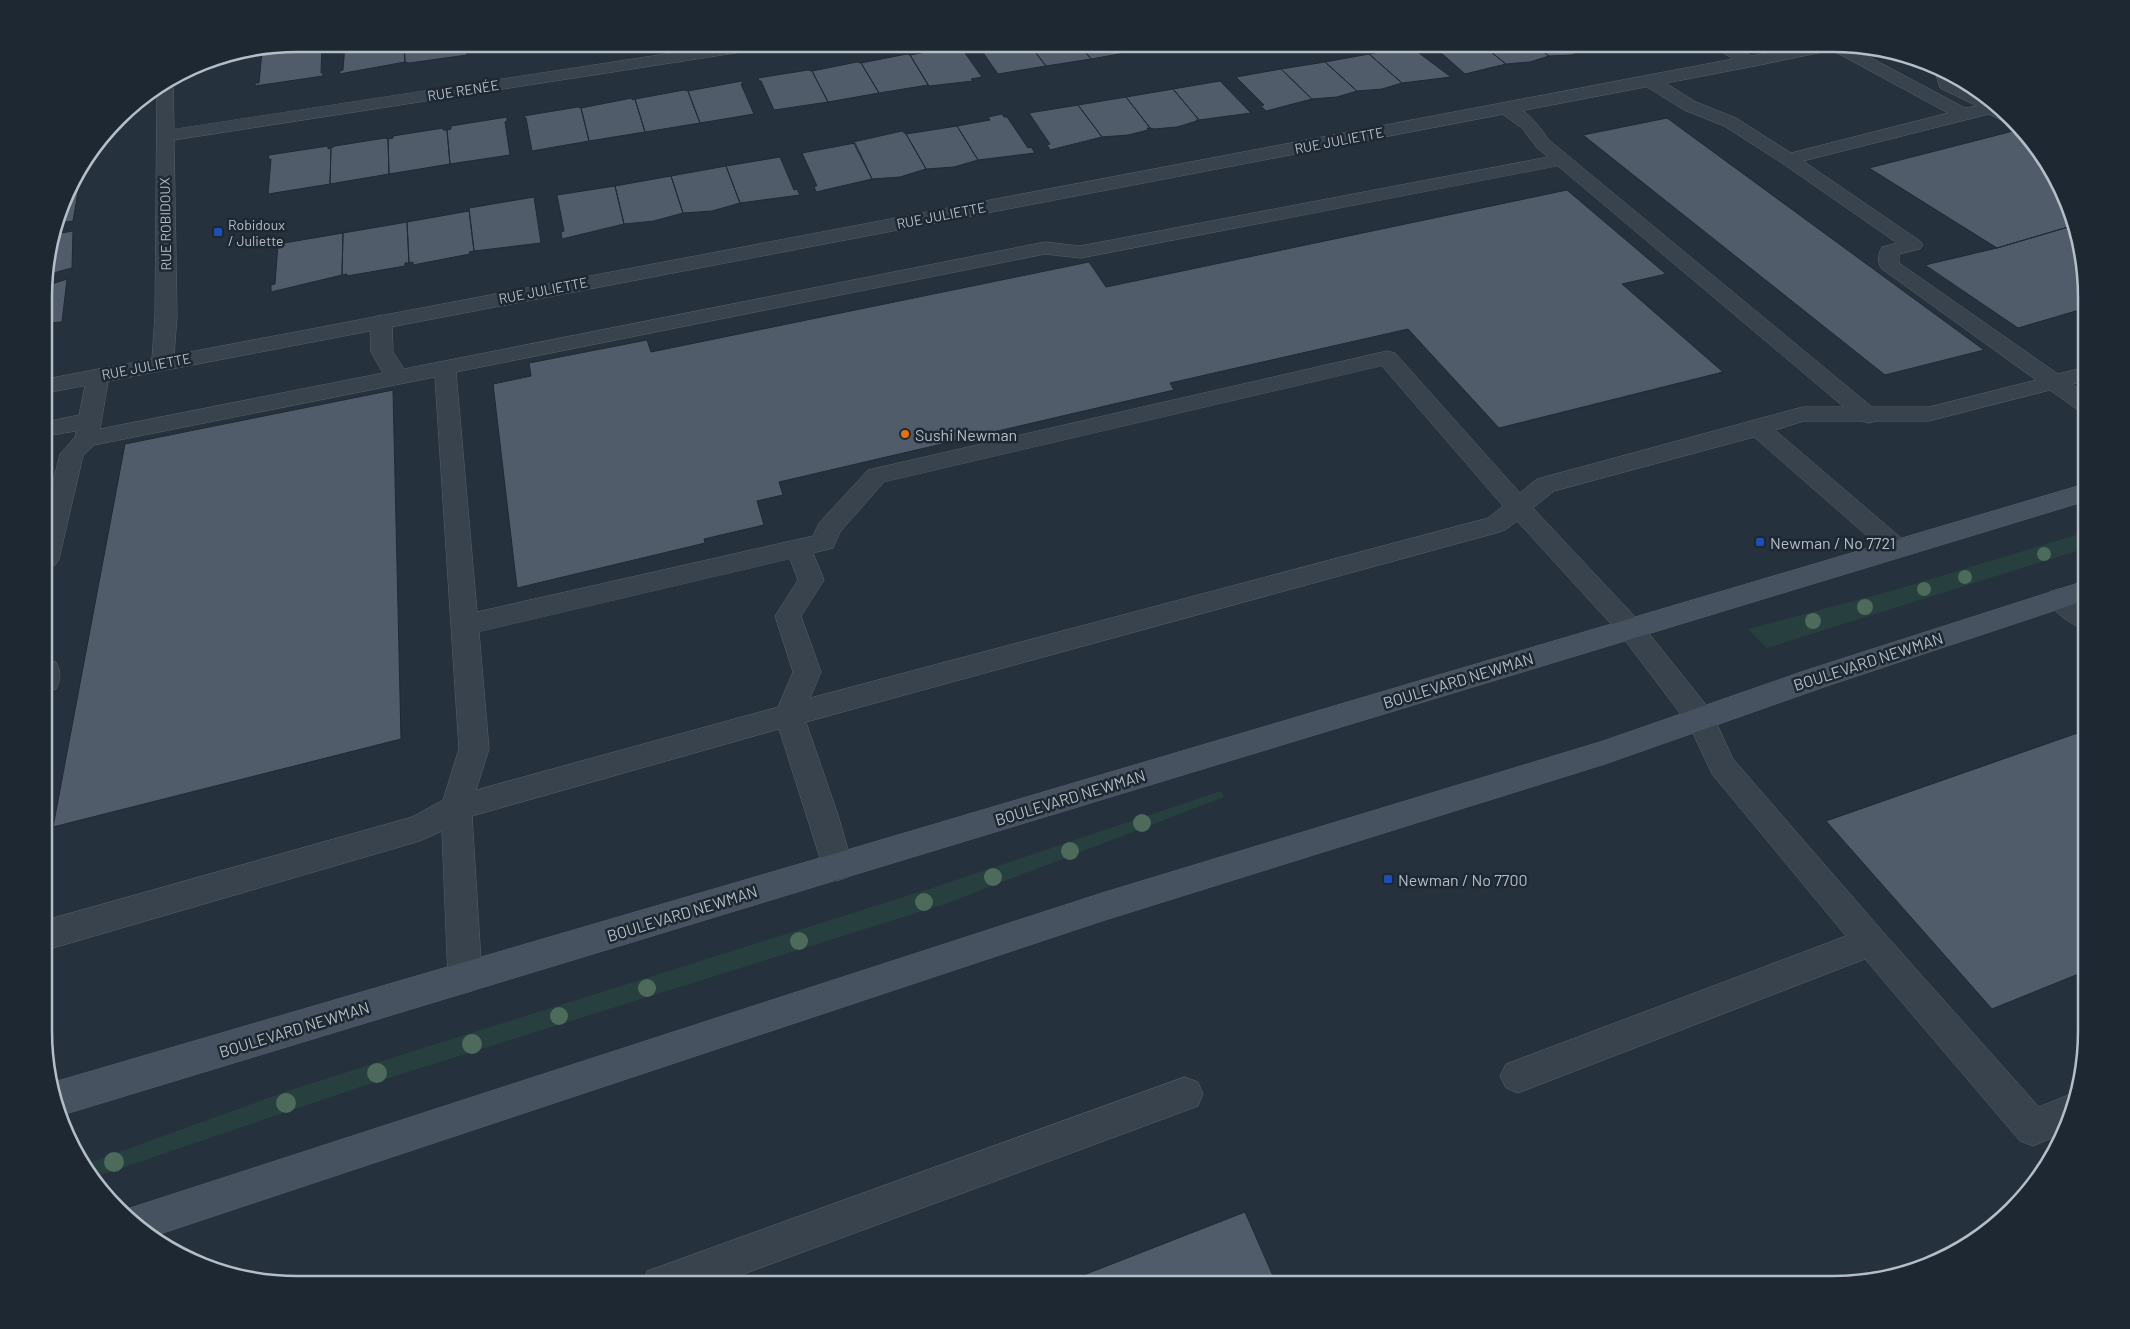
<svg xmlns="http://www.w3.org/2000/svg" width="2130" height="1329" font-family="Barlow,sans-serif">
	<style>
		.green { fill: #283f3f }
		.building { fill: #515c6b; stroke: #202a34 }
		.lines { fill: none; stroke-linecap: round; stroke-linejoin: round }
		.lane-casing { stroke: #57616b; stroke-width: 1 }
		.street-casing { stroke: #57616b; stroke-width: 1 }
		.secondary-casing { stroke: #57616b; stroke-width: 1 }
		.lane { fill: #39434d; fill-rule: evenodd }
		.street { fill: #39434d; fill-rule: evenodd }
		.secondary { fill: #475260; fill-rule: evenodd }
		.tree { fill: #4d6a5b }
		.transit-dot { fill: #1a4fb4; stroke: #1e2832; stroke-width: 2 }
		.food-dot { fill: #e8710a; stroke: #1e2832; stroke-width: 2 }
		.labels { text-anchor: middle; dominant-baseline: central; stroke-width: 5; stroke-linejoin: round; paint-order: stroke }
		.far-street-label { font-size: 14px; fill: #b5bec8; stroke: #1e2832 }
		.far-poi-label { font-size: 14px; fill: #b5bec8; stroke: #1e2832; text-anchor: start }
		.poi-label { font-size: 16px; fill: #b5bec8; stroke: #1e2832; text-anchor: start }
		.street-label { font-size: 16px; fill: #b5bec8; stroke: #1e2832 }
		.rim { fill: none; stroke: #b5bec8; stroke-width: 2.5 }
	</style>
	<rect width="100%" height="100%" fill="#25313d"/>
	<path class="green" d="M2086,532v16l-319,100 -19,-19 150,-40z
		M1221,791l3,6 -279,107 -588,184 -265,90 -9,-13 210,-76 636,-200z"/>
	<path class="building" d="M297,44h25l-1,29h2v3l-68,10v-3h4l3,-32z
		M345,44h59l1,18 -66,12 1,-3 3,-1z
		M404,44h58l1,9 4,-1v3l-58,8 -4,-1z
		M484,44h54l-56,8v-2l3,-1z
		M977,44h52l17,22 -48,8z
		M1029,44h50l12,15 -45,7z
		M1079,44h51l6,7 -45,8z
		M1130,44h48l-42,7z
		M1406,44l5,3 40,30 -49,6 -33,-29 28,-5 -3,-3z
		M1431,44h50l25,20 -41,10z
		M1481,44h51l17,12 -19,6 -24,2z
		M1532,44h51l7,5 -18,6 -23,1z
		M1583,44h50l-39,5z
		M960,46l22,31 -11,2 2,2 -44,5 -19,-31z
		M907,54l3,1 18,30 -49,8 -18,-30z
		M1369,54l33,29 -20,6 -25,2 -32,-29z
		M857,62l4,1 18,30 -51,9 -16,-31z
		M1325,62l32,29 -20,6 -25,2 -31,-30z
		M1281,69l31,30 -46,12 -5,-5 3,-1 -28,-28z
		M808,70l4,1 16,31 -54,8 -13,-29h-2l-1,-3z
		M742,81l1,2 -2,1 13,30 -54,9 -12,-32z
		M1220,81l31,32 -52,7 -26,-31z
		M1173,89l26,31h-3l1,1 -20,6 -23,2 -4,-1 -24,-31z
		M684,90l4,1 12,32 -55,9 -10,-33z
		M1126,97l24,31h-3l1,2 -20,5 -26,2 -24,-32z
		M632,98v2l3,-1 10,33 -56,9 -8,-33z
		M1078,105l24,32 -52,13 -3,-5 3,-1 -21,-31z
		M578,107l3,1 8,33 -57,10 -6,-33 -3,-2z
		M1002,114l2,3h3l21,31 3,-1 4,6 -57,7 -21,-34 33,-6 -2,-3z
		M507,117v4l-2,1 5,33 -60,9 -3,-34 4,-1v-3z
		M1667,118l317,232 -99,25 -302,-240z
		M957,126l21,34 -24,7 -28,2 -20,-35z
		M443,128v2h4l3,34 -61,10 -1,-35 5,-1v-2z
		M2021,129l31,41 23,55 -78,23 -128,-80z
		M902,131l4,3 20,35 -26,8 -28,2 -19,-37z
		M385,138l3,1 1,35 -59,10 1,-36 4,-2z
		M855,143l17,36 -56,13 -2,-6h3l-15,-33z
		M328,146v3l3,-1 -1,36 -62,10 3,-35h-3l1,-4z
		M780,157l14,33 3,-1 3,6 -60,8 -14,-37z
		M726,166l14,37 -28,8 -29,2 -12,-37z
		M671,176l12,37 -29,8 -30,3 -9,-38z
		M79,186l-6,35 -14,2 10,-35z
		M615,186l9,38 -62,15 -1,-7 3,-1 -7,-36z
		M1567,190l99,84 -44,10 101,88 -224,56 -91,-99 -238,54 4,7 -395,92 4,13 -26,6 7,24 -60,14 1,4 -188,45 -24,-204 38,-8 -2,-13 118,-23 4,12 438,-90 17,25z
		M534,197l7,46 -67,8 -5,-43z
		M469,211l5,40 -5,1 1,2 -57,11v-3l-4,1 -2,-41z
		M407,222l2,41h-4v3l-58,10v-2l-5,1 1,-42z
		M2075,225l11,56v27l-68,20 -93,-63 72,-17z
		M73,231l-1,37 -26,7v-11l9,-30z
		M343,233l-1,42 -71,17v-7l4,-1 3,-40z
		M67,279l-5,43 -16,1v-37z
		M393,390l8,349 -348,88 72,-383z
		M2086,730v241l-94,38 -166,-188z
		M1245,1212l32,73h-219z"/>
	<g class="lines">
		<defs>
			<path id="lane" d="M1827,44l22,2 116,62 12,-2 -37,-18 -5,-17 2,-3 16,8 1,5 30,16 3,4 -3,3h10l22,19h-9l-18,-9 -186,47 117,80 3,4 -3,4 -21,5v9l159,111 28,-7v14l-14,3 14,10v18l-8,-2 -28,-20 -121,31h-52l-8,2 -8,-2h-57l-29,9 132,113 4,6 -4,6 -9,3 -9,-3 -135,-118 -200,54 -21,17 106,113 72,90 22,48 150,173 156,175 34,-14 3,2 -3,18 -10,20 -30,13 -13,-5 -155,-182 -347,134 -12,-5 -6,-12 6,-12 340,-128 -134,-162 -23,-49 -68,-90 -104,-114 -12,9 -9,3 -690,189 32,93 15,52 -5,10 -11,4 -11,-4 -47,-148 -307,87 10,162 -5,11 -12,4 -12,-4 -5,-11 -6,-147 -22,10 -374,109v-30l366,-103 31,-17 16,-51 -24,-372 -341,68 -11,11 -24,103 -4,6 -9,3v-58l14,-56 15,-17 1,-6 -30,5v-14l33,-7 8,-39 3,-5 8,-2 8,2 3,5 -9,53 283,-56 -12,-21 -1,-31 4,-4 7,-2 7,2 4,4 1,31 11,17 641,-127 35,4 468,-89 -11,-9 -14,-19 -22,-16 -3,-4 3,-4c20,-5 38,21 48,35l323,267h57l107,-27 -154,-111c-5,-6 -4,-16 0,-22l15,-4 -115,-80 -58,-37 -40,-16 -40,-25 -2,-4 2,-4h12l40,25 40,16 55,35 157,-40 -120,-65zM1558,166l286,241h-41l-8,2 -258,70 -17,14 -125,-140 -8,-2 -519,119 -49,53 -6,13 -336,76 -21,-240 589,-118 35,4zM1382,366l121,140 -15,12 -678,180 11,-26 -20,-56 23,-36 -11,-27 20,-5 7,-16 44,-50zM790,559l8,21 -23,36 18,56 -15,35 -302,83 13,-41 -10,-117z
				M2059,589l9,3 18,14v24c-15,-5 -33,-18 -40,-31l4,-7z
				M46,659l10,3c5,10 5,17 0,27l-10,3z
				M1185,1077l13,5 5,12 -5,12 -13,5 -471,174h-72l5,-14 14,-5z"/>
			<path id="street" d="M731,44h38l-2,3 -6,2 -587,91 3,176 -3,39 1559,-296 -19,-12 -2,-3h19l20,12 62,-12 31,2 -7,3 -87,18 -1704,326v-14l106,-20 3,-43 2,-226 14,-9 2,4 1,44z"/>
			<path id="secondary" d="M2086,484v17l-2027,615 -2,-3 -7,-29 4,-2 783,-229z
				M2086,581v19l-259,86 -222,78 -503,157 -951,316 -27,-27 978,-317 501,-152 204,-71z"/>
		</defs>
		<use href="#lane" class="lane-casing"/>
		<use href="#street" class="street-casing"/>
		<use href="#secondary" class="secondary-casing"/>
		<use href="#lane" class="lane"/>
		<use href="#street" class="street"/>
		<use href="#secondary" class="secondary"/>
	</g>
	<g class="tree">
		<circle cx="2044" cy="554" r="7"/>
		<circle cx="1965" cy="577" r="7"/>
		<circle cx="1924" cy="589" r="7"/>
		<circle cx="1865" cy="607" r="8"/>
		<circle cx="1813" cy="621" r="8"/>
		<circle cx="1142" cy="823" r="9"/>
		<circle cx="1070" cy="851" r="9"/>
		<circle cx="993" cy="877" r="9"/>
		<circle cx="924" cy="902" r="9"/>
		<circle cx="799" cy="941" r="9"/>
		<circle cx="647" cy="988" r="9"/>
		<circle cx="559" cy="1016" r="9"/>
		<circle cx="472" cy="1044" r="10"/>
		<circle cx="377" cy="1073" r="10"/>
		<circle cx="286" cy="1103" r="10"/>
		<circle cx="114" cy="1162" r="10"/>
	</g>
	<g class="transit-dot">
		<rect x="213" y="227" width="10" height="10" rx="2.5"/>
		<rect x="1755" y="537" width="10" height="10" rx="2.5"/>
		<rect x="1383" y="874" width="10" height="10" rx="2.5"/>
	</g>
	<circle class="food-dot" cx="905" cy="434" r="5"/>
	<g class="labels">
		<g class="far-street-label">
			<text transform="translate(463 90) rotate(-9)">RUE RENÉE</text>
			<text transform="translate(1339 140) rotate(-11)">RUE JULIETTE</text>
			<text transform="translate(941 215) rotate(-11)">RUE JULIETTE</text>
			<text transform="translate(165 224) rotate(-91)">RUE ROBIDOUX</text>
			<text transform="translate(543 290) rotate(-11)">RUE JULIETTE</text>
			<text transform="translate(146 366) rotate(-11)">RUE JULIETTE</text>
		</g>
		<g class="far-poi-label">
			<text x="228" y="224">Robidoux<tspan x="228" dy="16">/ Juliette</tspan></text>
		</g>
		<g class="poi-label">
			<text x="915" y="434">Sushi Newman</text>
			<text x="1770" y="542">Newman / No 7721</text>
			<text x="1398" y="879">Newman / No 7700</text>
		</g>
		<g class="street-label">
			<text transform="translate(1868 661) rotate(-18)">BOULEVARD NEWMAN</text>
			<text transform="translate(1458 680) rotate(-17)">BOULEVARD NEWMAN</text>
			<text transform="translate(1070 797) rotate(-17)">BOULEVARD NEWMAN</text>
			<text transform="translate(682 913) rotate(-17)">BOULEVARD NEWMAN</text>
			<text transform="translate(294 1029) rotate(-17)">BOULEVARD NEWMAN</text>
		</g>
	</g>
	<path d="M0 0H2130V1329H0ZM297 52H1833A245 245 0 0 1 2078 297V1031A245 245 0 0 1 1833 1276H297A245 245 0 0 1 52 1031V297A245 245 0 0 1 297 52Z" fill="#1e2832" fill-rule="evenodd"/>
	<path class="rim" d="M297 52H1833A245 245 0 0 1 2078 297V1031A245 245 0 0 1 1833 1276H297A245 245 0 0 1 52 1031V297A245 245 0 0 1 297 52Z"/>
</svg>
